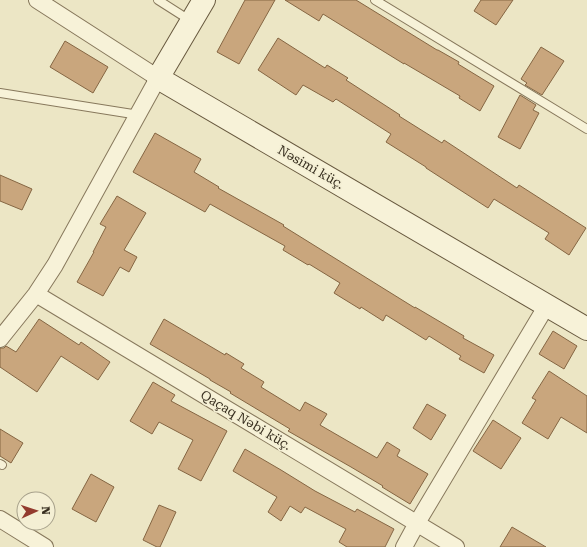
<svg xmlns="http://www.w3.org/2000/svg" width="587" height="547" font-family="'Roboto Serif',serif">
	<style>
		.building { fill: #c9a67d; stroke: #856643 }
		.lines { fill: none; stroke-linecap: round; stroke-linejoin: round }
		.lane-casing { stroke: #87785c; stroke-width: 10 }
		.street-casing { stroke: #87785c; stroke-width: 18 }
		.secondary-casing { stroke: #68593f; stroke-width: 24 }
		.lane { stroke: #f7f2d8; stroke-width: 8 }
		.street { stroke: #f7f2d8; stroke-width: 16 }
		.secondary { stroke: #f7f2d8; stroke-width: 22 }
		.labels { text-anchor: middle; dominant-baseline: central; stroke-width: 3.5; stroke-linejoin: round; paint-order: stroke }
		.street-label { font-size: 13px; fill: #372e1f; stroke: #f4efd4 }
	</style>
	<rect width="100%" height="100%" fill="#ece6c5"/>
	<path class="building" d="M245,0h30l-36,64 -22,-12z
		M285,0h71l81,50h1l21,12 -1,2 36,22 -14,25 -21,-13 1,-2 -56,-33v1l-81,-50 -4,7z
		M481,0h32l-17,25 -22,-14z
		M278,38l47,30 2,-3 21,13 -2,2 54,35 -1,1 43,27 2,-3 73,48 2,-3 67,43 -17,27 -24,-16 4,-6 -55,-34 -6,9 -62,-40v-1l-40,-25 5,-8 -55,-35 -3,3 -30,-17 -7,10 -38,-25z
		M65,41l43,26 -15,26 -43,-26z
		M541,47l23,14 -22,34 -17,-10 2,-2 -6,-4z
		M520,95l16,10 -3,5 6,3 -19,36 -22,-12z
		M155,133l46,26 -7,13 25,15 -1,1 66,37 -1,1 132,82v-1l49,29 -1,2 31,17 -10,18 -25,-14 2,-3 -32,-20 -3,4 -40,-25 -3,6 -22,-14 -1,2 -26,-16 6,-10 -31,-19 -1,1 -25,-15 2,-4 -75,-42 -5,8 -72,-40z
		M0,175l32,14 -10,21 -22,-9z
		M117,196l29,17 -22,37 13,7 -8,15 -9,-5 -17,29 -26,-14 17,-30h-1l13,-25 -6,-3z
		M39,319l40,26 2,-3 29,20 -12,18 -37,-24 -24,36 -37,-25v-19h4l2,-2 10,6z
		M164,319l61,36 1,-2 18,11 -3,4 23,14 -3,5 39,24 5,-9 22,12 -7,11 57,33 10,-16 13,8 -3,6 31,18 -18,30 -28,-17 1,-1 -32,-19 -63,-36 2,-2 -60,-36 1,-1 -21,-12v-1l-60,-35z
		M553,331l24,15 -13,23 -25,-15z
		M549,371l38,25v37l-26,-16 -13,22 -26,-16 14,-23 -4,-2z
		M153,382l22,13 -4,6 56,30 -26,50 -23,-12 15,-29 -34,-18 -7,12 -22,-13z
		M427,404l19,11 -15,25 -18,-12z
		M493,420l28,18 -20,31 -28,-18z
		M0,429l23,14 -12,20 -11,-7z
		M245,449l36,21 34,21 40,21 2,-3 37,20 -9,18h-38l-8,-5 7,-13 -41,-22 -4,6 -11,-7 -9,15 -13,-9 9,-15 -44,-26z
		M91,474l23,13 -18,35 -24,-13z
		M159,505l17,7 -16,35h-3l-14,-7z
		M512,527l34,20h-46z"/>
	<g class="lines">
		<defs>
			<path id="lane" d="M158,0l33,21
				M375,0l212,129
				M0,93l139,22
				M0,464l2,1"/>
			<path id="street" d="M36,294l420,253
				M0,339l36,-45 19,-29 103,-187 -121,-78
				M0,519l45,28
				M404,547l13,-24 130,-218"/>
			<path id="secondary" d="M204,0l-46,78 429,251"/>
		</defs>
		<use href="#lane" class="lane-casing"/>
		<use href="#street" class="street-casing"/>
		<use href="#secondary" class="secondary-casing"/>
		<use href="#lane" class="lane"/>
		<use href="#street" class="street"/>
		<use href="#secondary" class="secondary"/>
	</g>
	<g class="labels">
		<g class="street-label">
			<text transform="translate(311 167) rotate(30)">Nəsimi küç.</text>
			<text transform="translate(246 420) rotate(31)">Qaçaq Nəbi küç.</text>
		</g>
	</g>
	<g transform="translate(36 511) rotate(87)"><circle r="19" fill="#f4efd4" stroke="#a8a28c"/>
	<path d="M0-3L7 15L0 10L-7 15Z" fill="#933b2e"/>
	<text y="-6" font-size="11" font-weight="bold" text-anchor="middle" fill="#372e1f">N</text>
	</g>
</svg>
